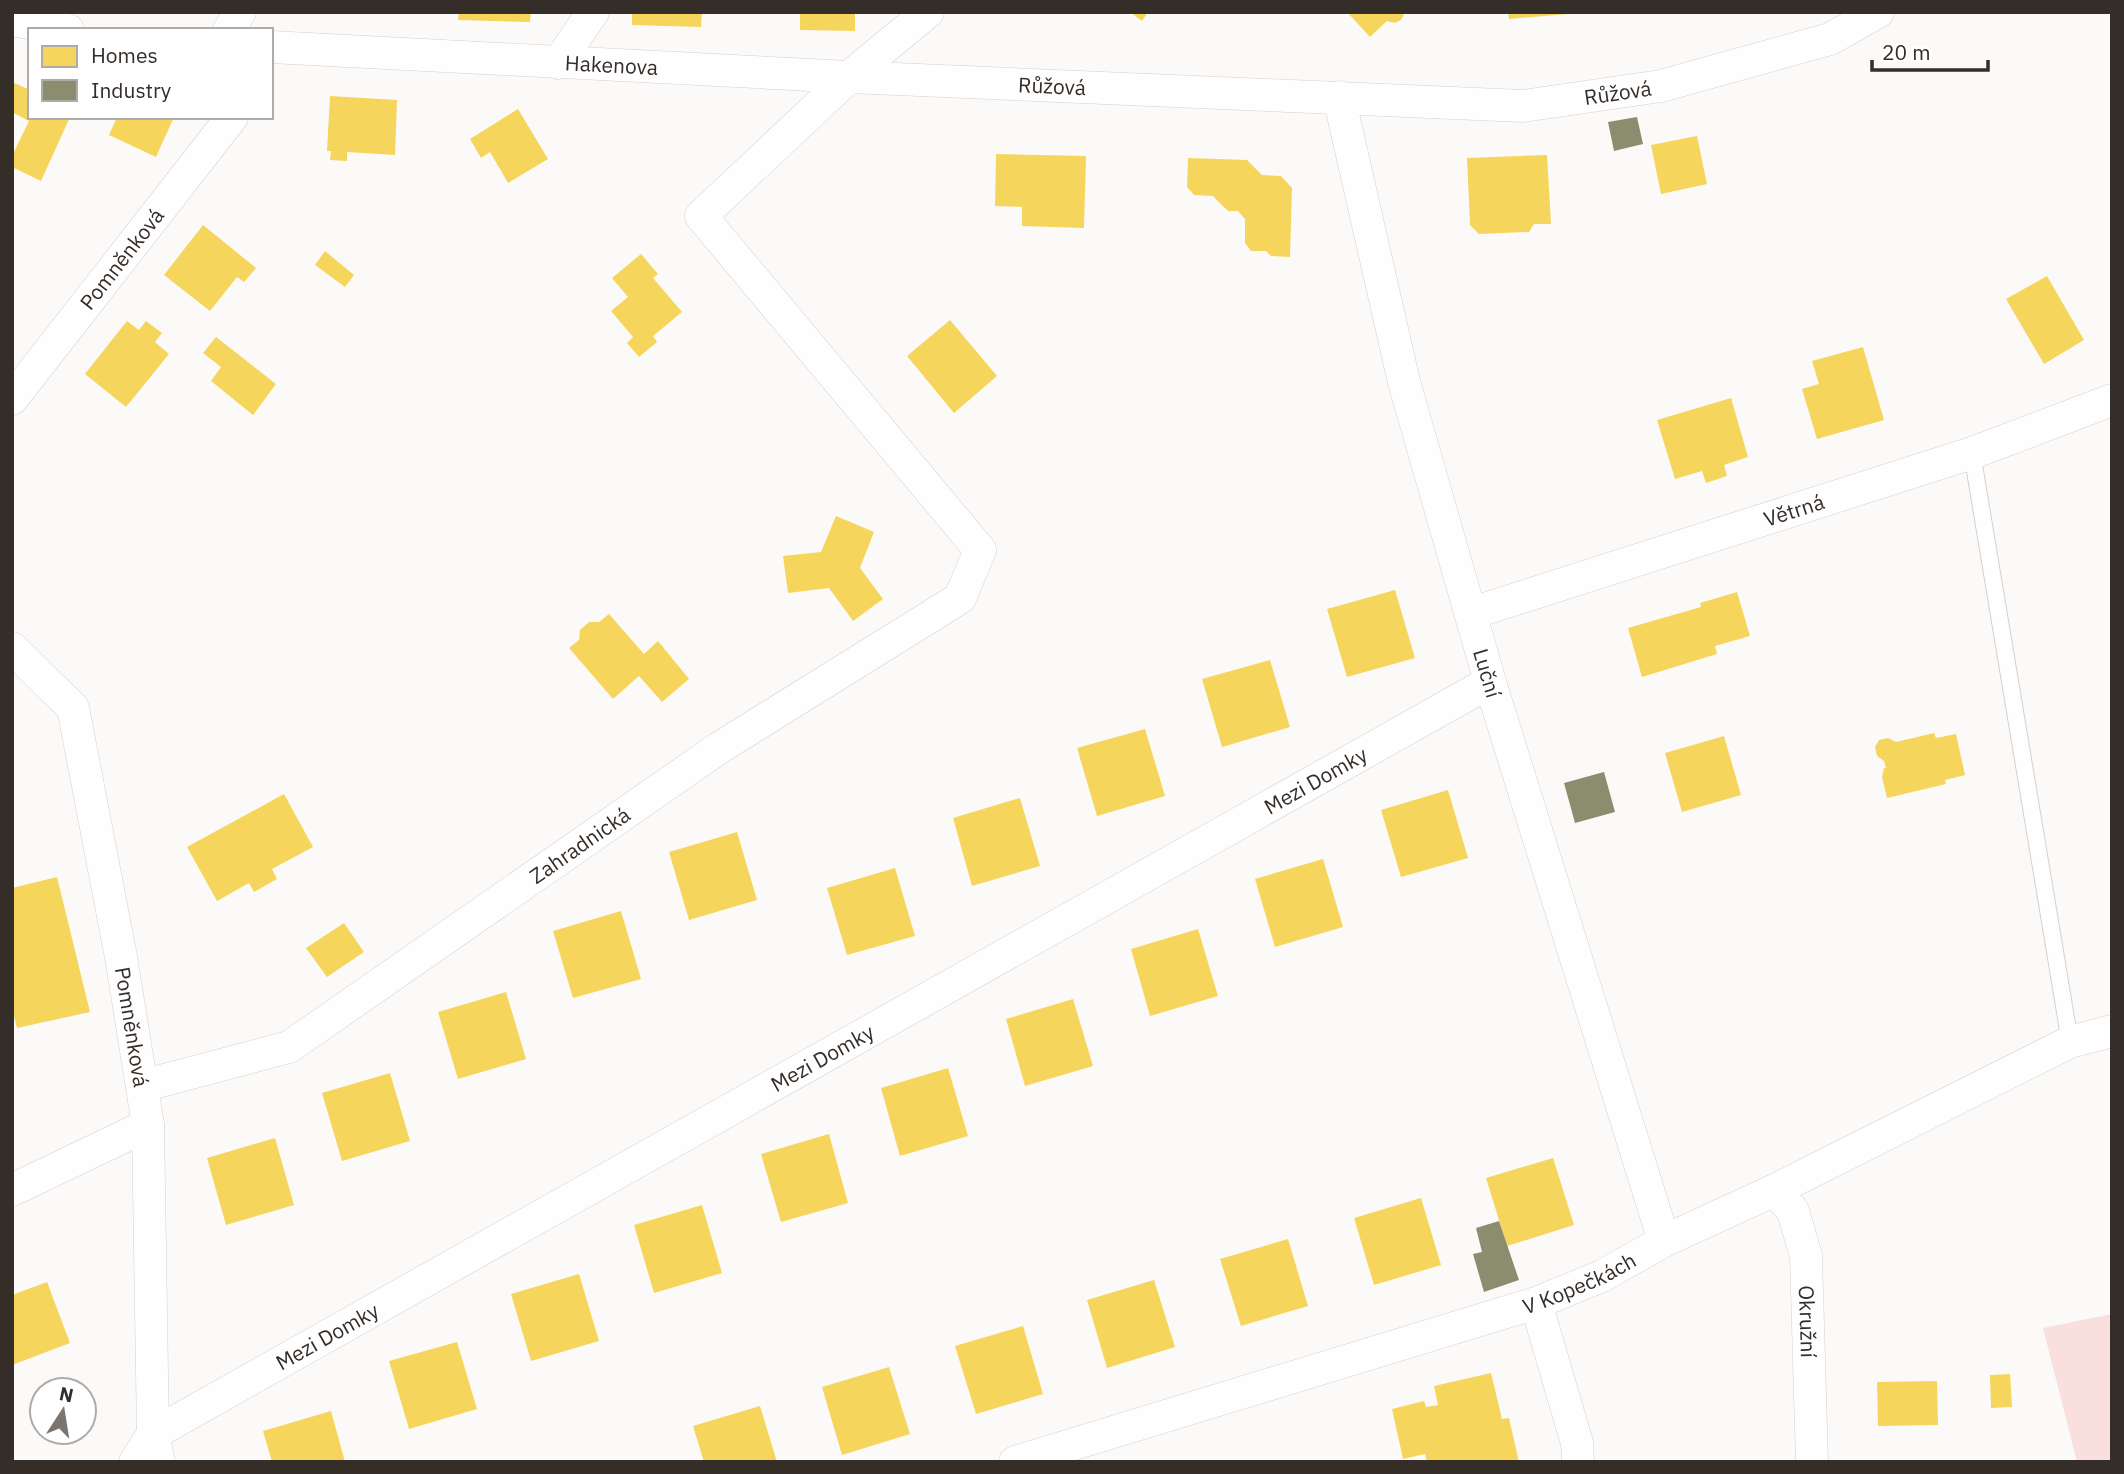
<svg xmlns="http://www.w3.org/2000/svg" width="2124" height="1474" font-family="'IBM Plex Sans',sans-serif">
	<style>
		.green { fill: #f9e0de }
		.homes { fill: #f6d55c }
		.industry { fill: #8c8c6e }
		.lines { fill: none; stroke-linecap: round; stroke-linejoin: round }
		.service-casing { stroke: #d4d0cd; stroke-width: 18 }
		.minor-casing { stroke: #d4d0cd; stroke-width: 33 }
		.service { stroke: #fffefe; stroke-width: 16 }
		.minor { stroke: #fffefe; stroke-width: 32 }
		.labels { text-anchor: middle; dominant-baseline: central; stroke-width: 7; stroke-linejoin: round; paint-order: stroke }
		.street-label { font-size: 21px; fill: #342d28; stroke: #fff }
	</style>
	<rect width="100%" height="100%" fill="#fcfaf8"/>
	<path class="green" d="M2112,1314v148h-35l-34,-134z"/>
	<path class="homes" d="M459,12h72l-1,10 -72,-2z
		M632,12h70l-1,15 -69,-2z
		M800,12h55v19l-55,-1z
		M1130,12h18l-6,9z
		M1347,12h58l-4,8 -6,3 -8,-2 -17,16z
		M1508,12h60v2l-59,5z
		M12,82l18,8v27h40l-29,64 -29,-14v-11l17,-35 -17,-9z
		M330,96l67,4 -2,55 -48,-3v9l-17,-1 1,-9h-4z
		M518,109l30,50 -40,24 -18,-31 -9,6 -11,-19z
		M117,117h57l-18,40 -47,-22z
		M1697,136l10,48 -46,10 -10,-49z
		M996,154l90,2 -2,72 -62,-2v-19l-27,-1z
		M1547,155l4,69h-17l-5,8 -50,2 -9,-9 -3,-67z
		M1188,158l59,2 15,15 19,1 11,12 -2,69 -19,-1 -5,-5h-15l-6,-8v-24l-7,-8h-10l-15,-15 -19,-1 -7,-8z
		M203,225l53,43 -12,14 -7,-5 -27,34 -46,-36z
		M325,251l29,24 -9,12 -30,-22z
		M641,254l17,20 -5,4 29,34 -29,24 4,6 -18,15 -12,-14 6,-6 -22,-26 17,-14 -16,-19z
		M2047,276l37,64 -40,24 -38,-65z
		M950,320l47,56 -43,37 -47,-57z
		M127,321l12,9 7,-9 16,12 -7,9 14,12 -43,53 -41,-33z
		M216,337l60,47 -23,31 -42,-34 10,-14 -18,-14z
		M1863,347l21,73 -67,19 -15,-50 17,-5 -7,-23z
		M1731,398l17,59 -24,8 3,11 -21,7 -4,-12 -27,8 -18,-59z
		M836,516l38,16 -14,36 23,31 -30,22 -24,-33 -41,5 -5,-37 38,-4z
		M1395,590l20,68 -68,19 -20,-68z
		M1737,592l13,44 -35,10 2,8 -75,23 -14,-49 73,-21 -1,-4z
		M609,614l35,40 14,-13 31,38 -27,23 -23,-26 -26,23 -44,-51 10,-8 1,-10 9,-8h10z
		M1270,660l20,67 -68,20 -20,-68z
		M1145,729l20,67 -68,20 -20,-68z
		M1934,733l2,5 20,-4 9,41 -20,5 1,4 -59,14 -5,-21 2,-9h2l-2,-7 -7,-5 -2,-9 4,-7 9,-2 8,4z
		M1724,736l17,59 -59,17 -17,-59z
		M1448,790l20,68 -67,19 -20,-67z
		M284,794l29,53 -41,22 5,10 -23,13 -5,-9 -32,18 -30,-54z
		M1020,798l20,68 -68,20 -19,-68z
		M737,832l20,68 -68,20 -20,-68z
		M1323,859l20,68 -68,20 -20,-68z
		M895,868l20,68 -68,19 -20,-67z
		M57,877l33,135 -73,16 -5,-19v-121z
		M621,911l20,68 -68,19 -20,-67z
		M344,923l20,29 -37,25 -21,-29z
		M1198,929l20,67 -68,20 -19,-67z
		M506,992l20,67 -68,20 -20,-67z
		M1073,999l20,67 -68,20 -19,-67z
		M948,1068l20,68 -68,20 -19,-68z
		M390,1073l20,68 -68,20 -20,-68z
		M829,1134l19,69 -67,19 -20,-68z
		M275,1138l19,67 -68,20 -19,-67z
		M1553,1158l21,67 -67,21 -21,-68z
		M1421,1198l20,67 -67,20 -20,-67z
		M702,1205l20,68 -68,20 -20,-68z
		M1288,1239l20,67 -67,20 -21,-67z
		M579,1274l20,67 -68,20 -20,-67z
		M1154,1280l21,67 -68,21 -20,-68z
		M47,1282l23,61 -58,22v-70z
		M1023,1326l20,68 -67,20 -21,-68z
		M457,1342l20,67 -68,20 -20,-68z
		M889,1367l21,67 -68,21 -20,-68z
		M1491,1373l11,46 7,-1 10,44h-92l-2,-8 -22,5 -11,-50 32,-8 2,6 12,-2 -4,-19z
		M2010,1374l2,33 -21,1 -1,-33z
		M1937,1381l1,44 -60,1 -1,-44z
		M760,1406l17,56h-73l-11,-36z
		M331,1411l14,51h-73l-9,-31z"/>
	<path class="industry" d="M1637,117l6,27 -29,7 -6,-29z
		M1604,772l11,40 -40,11 -11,-40z
		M1499,1221l20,59 -35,12 -11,-38 9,-2 -6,-24z"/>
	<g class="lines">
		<defs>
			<path id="service" d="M1972,453l98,589"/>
			<g id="minor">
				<path d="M12,20l56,10"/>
				<path d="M229,30l11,-18"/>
				<path id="s1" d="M271,47l578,30 674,29 138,-20 169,-47 48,-27"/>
				<path d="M558,63l35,-51"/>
				<path id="s2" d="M1339,97l65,285 86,300 174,559"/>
				<path id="s3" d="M12,399l220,-282"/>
				<path id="s4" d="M1472,613l500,-160 140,-53"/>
				<path id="s5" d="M12,648l61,60 48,249 27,168 5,309 1337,-752"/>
				<path id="s6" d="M142,1086l147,-39 430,-299 241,-150 20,-48 -279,-334 148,-139 79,-65"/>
				<path d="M12,1190l136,-65"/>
				<path id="s7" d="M1775,1190l18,21 13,45 6,206"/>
				<path d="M1536,1303l41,140 1,19"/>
				<path d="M135,1462l18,-28 6,28"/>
				<path id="s8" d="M1015,1462l521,-159 66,-27 62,-35 111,-51 295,-148 42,-11"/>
			</g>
		</defs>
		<use href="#service" class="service-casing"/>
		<use href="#minor" class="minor-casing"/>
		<use href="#service" class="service"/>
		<use href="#minor" class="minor"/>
	</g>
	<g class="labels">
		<g class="street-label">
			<text stroke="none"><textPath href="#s1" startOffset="341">Hakenova</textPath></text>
			<text stroke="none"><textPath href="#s1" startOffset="782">Růžová</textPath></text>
			<text stroke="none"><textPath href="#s1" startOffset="1349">Růžová</textPath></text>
			<text stroke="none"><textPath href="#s3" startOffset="178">Pomněnková</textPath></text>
			<text stroke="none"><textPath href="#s4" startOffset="338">Větrná</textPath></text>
			<text stroke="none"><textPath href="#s2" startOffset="595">Luční</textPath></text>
			<text stroke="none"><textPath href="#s5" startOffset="2152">Mezi Domky</textPath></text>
			<text stroke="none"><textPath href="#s6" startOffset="506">Zahradnická</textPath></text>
			<text stroke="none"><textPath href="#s5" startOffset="410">Pomněnková</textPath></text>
			<text stroke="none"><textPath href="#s5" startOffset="1586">Mezi Domky</textPath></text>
			<text stroke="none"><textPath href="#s8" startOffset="592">V Kopečkách</textPath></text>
			<text stroke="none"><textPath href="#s7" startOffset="140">Okružní</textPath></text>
			<text stroke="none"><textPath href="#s5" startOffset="1018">Mezi Domky</textPath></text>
		</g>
	</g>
	<rect width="2124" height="1474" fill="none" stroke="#342d28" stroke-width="28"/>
	<rect x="28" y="28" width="245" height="91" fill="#ffffff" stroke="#aeaba9" stroke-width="2"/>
	<rect x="42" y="46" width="35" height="21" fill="#f6d55c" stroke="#aeaba9" stroke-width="2"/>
	<text x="91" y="63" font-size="21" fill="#342d28">Homes</text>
	<rect x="42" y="80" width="35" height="21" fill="#8c8c6e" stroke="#aeaba9" stroke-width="2"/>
	<text x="91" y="98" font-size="21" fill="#342d28">Industry</text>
	<g transform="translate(63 1411) rotate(12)"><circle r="33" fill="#ffffff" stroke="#aeaba9" stroke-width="2"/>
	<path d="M0-5L12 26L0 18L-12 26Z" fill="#7a7571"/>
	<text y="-10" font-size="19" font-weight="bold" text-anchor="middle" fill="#342d28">N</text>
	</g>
	<path d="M1872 60v10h116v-10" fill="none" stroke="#342d28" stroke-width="3.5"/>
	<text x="1882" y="60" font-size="21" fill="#342d28" stroke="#ffffff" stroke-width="5" paint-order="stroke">20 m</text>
</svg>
